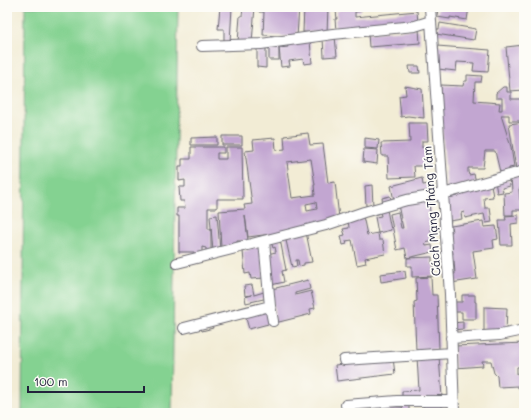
<svg xmlns="http://www.w3.org/2000/svg" width="531" height="420" font-family="Mali,sans-serif">
	<style>
		.green { fill: #84d291; stroke: #537a66 }
		.building { fill: #c2a6d1; fill-rule: evenodd }
		.lines { fill: none; stroke-linecap: round; stroke-linejoin: round }
		.minor-casing { stroke: #6b6971; stroke-width: 12 }
		.minor { stroke: #fff; stroke-width: 10 }
		.labels { text-anchor: middle; dominant-baseline: central; stroke-width: 3.5; stroke-linejoin: round; paint-order: stroke }
		.street-label { font-size: 12px; fill: #22223b; stroke: #fdfcf7 }
	</style>
	<rect width="100%" height="100%" fill="#fdfcf7"/>
	<filter id="ink" filterUnits="userSpaceOnUse"><feTurbulence type="fractalNoise" baseFrequency=".025" numOctaves="2"/><feDisplacementMap in="SourceGraphic" scale="8" xChannelSelector="R" yChannelSelector="G"/><feConvolveMatrix kernelMatrix="1 2 1 2 8 2 1 2 1" color-interpolation-filters="sRGB"/></filter>
	<filter id="wash" filterUnits="userSpaceOnUse"><feTurbulence type="fractalNoise" baseFrequency=".012" numOctaves="4" result="noise"/><feDisplacementMap in="SourceGraphic" scale="16" xChannelSelector="R" yChannelSelector="G"/><feGaussianBlur stdDeviation="0.9" result="paint"/><feColorMatrix in="noise" values="0 0 0 0 0 0 0 0 0 0 0 0 0 0 0 0 0 1.4 0 .05"/><feComposite in="paint" operator="in"/></filter>
	<g filter="url(#wash)">
		<rect width="100%" height="100%" fill="#f2ecd5"/>
		<path class="green" d="M25,7h153l-6,406h-150z"/>
		<g id="blocks">
			<path class="building" d="M220,7h12l-2,35h-6v-13h-6z
				M243,7h12l-3,35h-14l2,-26h2z
				M260,7h39l-2,30 -34,-2 1,-23h-5z
				M304,7h24l-1,26 -24,-1z
				M338,7h22l1,4 -6,1v5l62,-6 1,12 -82,8 -1,-12h2l-1,-8h3z
				M438,7h31l-2,13 -17,-3v2l-13,-2z
				M440,23l36,6 -2,11 -38,-6 1,-5h2z
				M419,29l1,14 -51,4 -1,-14z
				M335,37l2,19 -13,1 -1,-19z
				M310,41l2,22 -8,1 -1,-5 -14,2 1,5 -9,1 -2,-19 9,-1 -1,-3z
				M269,44h10v16h-10z
				M524,45v45l-14,1 -4,-44z
				M437,46l53,4 -2,22 -15,-1 1,-8 -17,-1 -1,9 -18,-2 1,-8 -3,-1z
				M257,47h9v21l-9,-1z
				M409,66h10l1,7h-10z
				M467,75l15,1 -1,6h-6l-1,19 26,2 -1,7h3v-12h-6v-5l7,-6h4v5h4v7h13v22h-15v-6h-8l10,32 3,20 -5,1v2l-9,2 -5,-21h-10l-2,17h-15v4l1,3 5,-1 2,8 -29,8 -7,-84 1,-21 22,1 1,-5h3z
				M405,86l17,3 2,29 -16,-2 -7,1 -2,-21 7,-1z
				M524,122v45l-8,2 -7,-45z
				M409,123h18l1,18h-6v7l6,-1 1,19h-15l1,11 -26,1 -1,-22h-6l-1,-13 29,-1z
				M308,133l2,12 13,-1 5,39 7,-1 4,36 -8,4 -29,4v4l-54,7 -3,-22 3,26h-11v5l-16,1 -2,-36 26,-2 -1,-4 8,-1 -7,-53 9,-1 -1,-10 22,-2 1,12 9,-1 -1,-13zM311,159l4,26h-1l1,10 -23,3 -5,-36zM316,202l1,7 -10,2 -1,-7z
				M222,136h20v9h-20z
				M217,137v8h-26v-7z
				M365,138l14,2 -1,9 -13,-1z
				M191,147h33v6h-7v6h9v-12h16l1,52h-26v9h-9v21h3v23h-5v-4l-4,-1v8h-8v-3h-15v-36h-2v-8h8l-1,-7h-4l-1,-14h6v-7l-6,1v-15h3v-7h9z
				M364,149l14,1 -1,14 -14,-2z
				M511,176h13v12l-5,1 1,11 4,-1v11h-11v5h-8l-1,-22 8,-1z
				M422,178l1,7 6,-1 2,8 -37,9 -3,-15z
				M509,180l1,6 -8,2 1,4 -6,1 -2,-12z
				M491,184l2,13 -9,1 1,10h5l2,14 -6,1 -2,-9 -19,4 -1,-6 -3,1 1,6 -12,2 -4,-23 12,-2 -1,-6z
				M372,185l1,21h-7l-1,-20z
				M390,196l2,6 -9,2 -1,-6z
				M429,198l2,32 3,11 -9,2 1,3 6,-1 1,7 -26,6 -2,-10 -8,2 -7,-36 8,-2 3,16h2l-5,-23z
				M387,210l4,20 -13,3 1,7h4l2,14 -20,4 1,5 -9,2 -5,-25 -6,1 1,3 -4,1 -2,-9 4,-1 -2,-6 6,-1 -1,-8 15,-4 4,19 11,-2 -3,-16 6,-1 -1,-4z
				M217,215l3,35 -7,1 -3,-35z
				M518,215v8l-7,1 1,21h-11l-2,-25h7l-1,-4z
				M483,221l1,6 12,-1 2,13 -5,1 1,8 -21,3 4,28 -26,4 -1,-8 5,-1 -1,-13 -5,1 -1,-7 5,-1 -3,-22h2l-1,-6z
				M306,232l6,30 -8,1v2l-5,1 -1,-6h-2l1,6 -5,1 -7,-31z
				M280,239l6,31 -4,1 2,11 -13,3 -4,-31 9,-2 -1,-5 -2,1 -2,-7z
				M262,246l2,32 -13,1 -1,-6 -5,1 -2,-23 6,-1 -1,-2z
				M432,257v7h2v12l-22,1v-11h-5v-8z
				M405,271l1,7 -25,4 -1,-8z
				M431,277l1,18h5l2,54 -23,1 -2,-48 3,-1 -1,-23z
				M308,280l2,9 -15,4v2l16,-4 4,17 -5,1 1,5 -36,9 -3,-34z
				M252,285l2,10 13,-4 1,7 -22,5 -1,-6 7,-2 -7,1 -1,-10z
				M462,295h13v7h1v17h-14v-7h-10v-10h10z
				M484,307l23,1 -1,25 -22,-1z
				M268,310l4,13 -23,6 -4,-14z
				M211,322l2,6 -11,3 -2,-6z
				M463,322v7l-10,1 -1,-7z
				M524,343v23l-7,1v7h7v13l-6,1v-2l-20,1 -1,-11 -3,-3 -3,-12h-9l1,5 -28,2 -1,-22z
				M439,356l3,41 -40,3v-9l17,-1 -2,-33z
				M393,358l2,16 -58,7 -2,-16z
				M385,404v5l18,-1v-4h6v9h-32v-8z
				M424,404l18,1v8h-19z"/>
		</g>
	</g>
	<g filter="url(#ink)">
		<use href="#blocks" fill-opacity="0" stroke="#6b6971" stroke-width="1"/>
		<g class="lines">
			<defs>
				<path id="minor" d="M430,7l20,287 4,119
					M202,46l59,-2 72,-10 82,-8 16,-5
					M264,241l6,65 3,15
					M177,263l149,-38 38,-13 43,-12 36,-6 81,-23
					M184,328l86,-22
					M451,338l49,-3 24,-5
					M344,360l108,-7
					M346,405l51,-4h57"/>
			</defs>
			<use href="#minor" class="minor-casing"/>
			<use href="#minor" class="minor"/>
		</g>
	</g>
	<g class="labels">
		<g class="street-label">
			<text transform="translate(431 211) rotate(-94)">Cách Mạng Tháng Tám</text>
		</g>
	</g>
	<rect width="531" height="420" fill="none" stroke="#fdfcf7" stroke-width="24"/>
	<path d="M28 386v6h116v-6" fill="none" stroke="#22223b" stroke-width="2"/>
	<text x="34" y="386" font-size="12" fill="#22223b" stroke="#fdfcf7" stroke-width="3" paint-order="stroke">100 m</text>
</svg>
